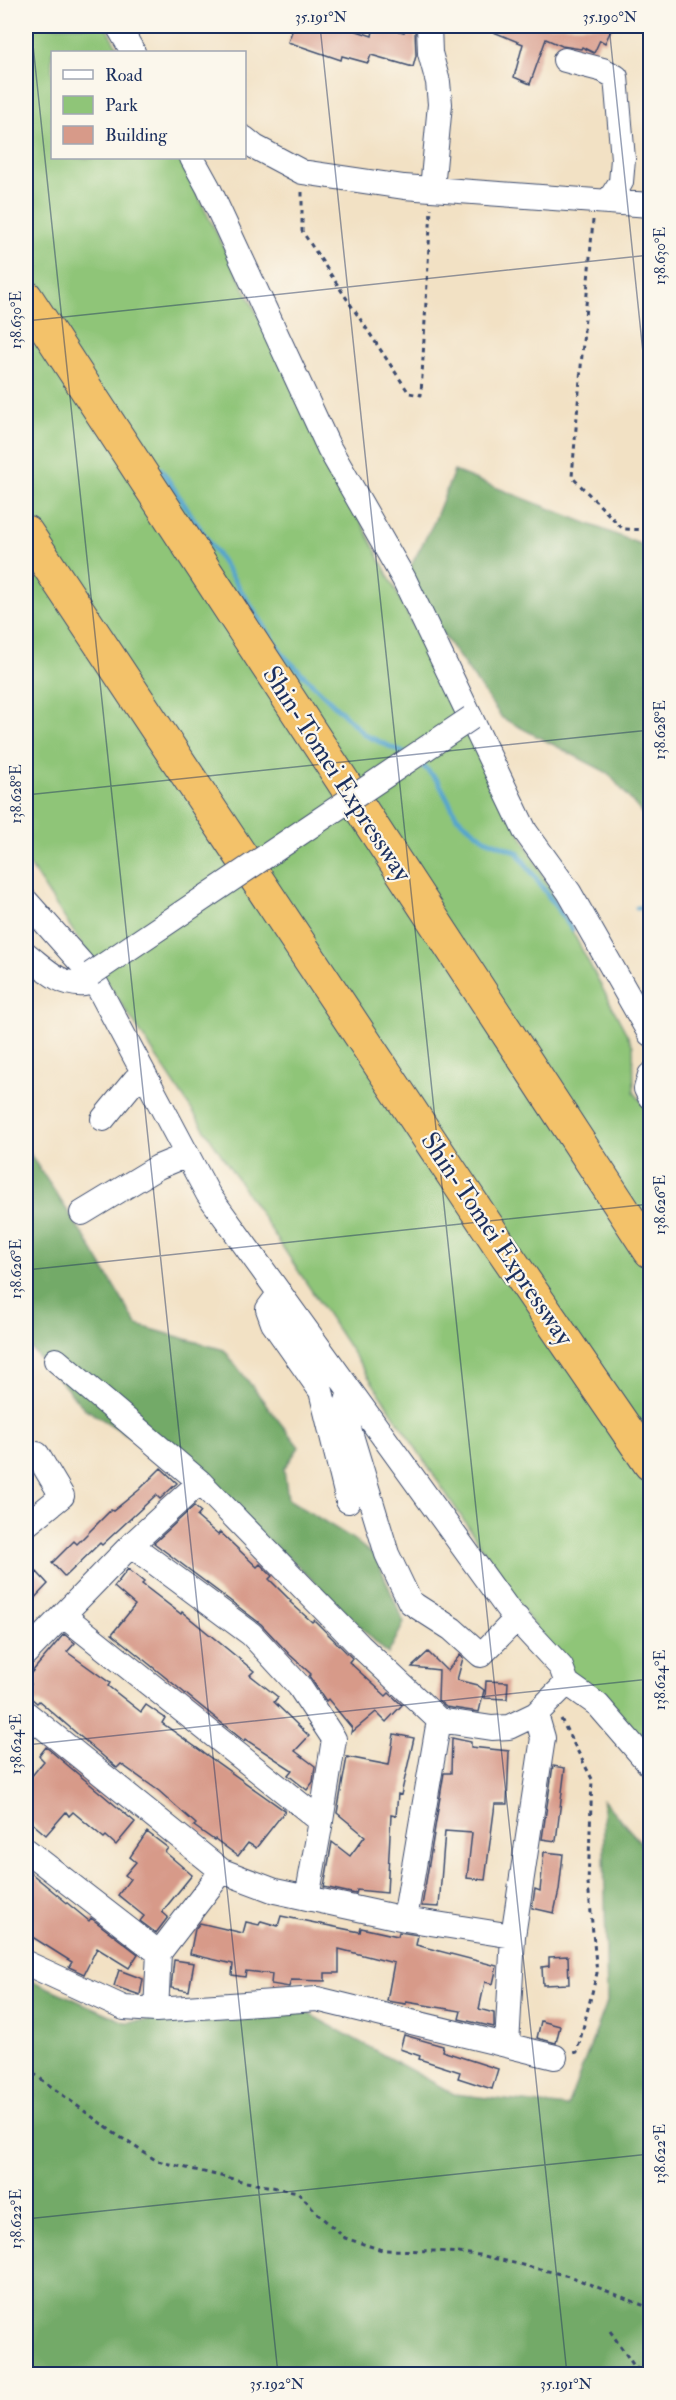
<svg xmlns="http://www.w3.org/2000/svg" width="676" height="2400" font-family="'IM FELL Double Pica',serif">
	<style>
		.green { fill: #8fc578; stroke: #557a6b; stroke-width: 1.5 }
		.forest { fill: #73aa68; stroke: #476c63; stroke-width: 1.5 }
		.lines { fill: none; stroke-linecap: round; stroke-linejoin: round }
		.stream { stroke: #52a4cd; stroke-width: 5 }
		.building { fill: #d79a89 }
		.minor-casing { stroke: #3b4a6d; stroke-width: 26 }
		.highway-casing { stroke: #3b4a6d; stroke-width: 35 }
		.path { stroke: #3b4a6d; stroke-width: 3; stroke-dasharray: 4.5 4.5; stroke-linecap: butt }
		.minor { stroke: #fff; stroke-width: 24 }
		.highway { stroke: #f3c26a; stroke-width: 33 }
		.minor-bridge-casing { stroke: #3b4a6d; stroke-width: 26; stroke-linecap: butt }
		.minor-bridge { stroke: #fff; stroke-width: 24 }
		.ticks { fill: none; stroke: #1b2f5e; stroke-width: 1.5; stroke-opacity: 0.45 }
		.labels { text-anchor: middle; dominant-baseline: central; stroke-width: 4.5; stroke-linejoin: round; paint-order: stroke }
		.street-label { font-size: 26px; fill: #1b2f5e; stroke: #fbf7ec }
		.neatline { fill: none; stroke: #1b2f5e; stroke-width: 2 }
		.ticks-label { font-size: 15px; text-anchor: middle; fill: #1b2f5e }
	</style>
	<rect width="100%" height="100%" fill="#fbf7ec"/>
	<filter id="ink" filterUnits="userSpaceOnUse"><feTurbulence type="fractalNoise" baseFrequency=".0167" numOctaves="2"/><feDisplacementMap in="SourceGraphic" scale="12" xChannelSelector="R" yChannelSelector="G"/><feConvolveMatrix kernelMatrix="1 2 1 2 8 2 1 2 1" color-interpolation-filters="sRGB"/></filter>
	<filter id="wash" filterUnits="userSpaceOnUse"><feTurbulence type="fractalNoise" baseFrequency=".008" numOctaves="4" result="noise"/><feDisplacementMap in="SourceGraphic" scale="24" xChannelSelector="R" yChannelSelector="G"/><feGaussianBlur stdDeviation="1.35" result="paint"/><feColorMatrix in="noise" values="0 0 0 0 0 0 0 0 0 0 0 0 0 0 0 0 0 1.4 0 .05"/><feComposite in="paint" operator="in"/></filter>
	<g filter="url(#wash)">
		<rect width="100%" height="100%" fill="#f2e1c4"/>
		<path class="green" d="M26,26h79l15,26h-68v106h127l286,571 168,317 1,46 16,20v656l-89,-101 -535,-807z"/>
		<path class="forest" d="M454,471l196,77v275l-42,-50 -106,-55 -98,-139 30,-57z
			M26,1148l60,91 51,86 87,25 75,97 -15,22 4,30 62,38 26,20 28,66 -16,31 -92,-90 -119,-98 -93,-58 -58,-65z
			M603,1800l47,53v521h-624v-396l99,44 177,-12 152,84 113,13 40,-105z"/>
		<g class="lines">
			<path class="stream" d="M161,469l123,187 81,79 41,19
				M419,762l19,19 19,36 28,22 32,13 55,77
				M637,908l13,-1"/>
		</g>
		<g id="blocks">
			<path class="building" d="M294,26h48l30,10 2,-10 30,6 1,-4 10,2 1,26 -3,11 -42,-12 -3,8 -26,-7 -1,4 -53,-18z
				M479,26h134l-8,17 -5,-3 -6,13 -12,-6 -1,2 -19,-3 -16,-7 -16,45 -16,-7 9,-33z
				M161,1468l16,15 -17,16 -4,-4 -54,50 -2,-2 -35,34 -13,-14 22,-22 3,3 34,-34 2,1 26,-21z
				M194,1506l7,6 -4,5 21,18 2,-3 37,35 3,-3 12,12 -3,3 22,22 -1,1 22,20 2,-2 38,38 -3,4 37,34 3,-3 13,12 -16,17 -10,-10 -25,21 1,-5 -24,-29 -2,2 -17,-25 2,-2 -21,-19 -29,-31 -107,-81z
				M128,1569l16,13 -2,2 39,30 1,-2 72,59 -4,4 28,22 -4,5 35,34 -14,15 20,15 -2,16 -6,8 -19,-15 4,-5 -47,-31 -1,2 -132,-107 23,-29 -21,-18z
				M37,1572l11,12 -22,23v-24z
				M64,1634l11,9 -8,9 43,31 -2,3 33,26 5,-7 19,13 -3,5 123,88 -29,37 -8,-5 -10,13 -23,-17 -1,1 -20,-14 2,-2 -37,-33 -38,-27 -4,4 -78,-67 -2,2 -11,-9v-4l5,-6 -5,-5z
				M428,1652l19,19 13,-16 3,3 -6,22 20,5 7,5 -5,22 -33,-5 -8,-7 1,-30 -27,-3z
				M486,1681l22,1 -1,17 -22,-1z
				M394,1734l20,4 -13,57 -3,-1 -2,22 -5,-1 -4,78 -30,-3 -1,4 -32,-7 8,-45 18,14 15,-20 -28,-23 10,-56 42,8z
				M452,1738l19,4v5l38,4 -2,53h-12l-10,76 -18,-2 5,-45 -27,-2 -6,76 -17,-1 22,-133h7z
				M46,1747l89,75 -19,23 -10,-9 -2,2 -31,-26 -4,4 -3,-4 -20,23 -20,-17v-35l18,-22 -5,-5z
				M553,1766l12,2 -9,73 -14,-2z
				M147,1832l21,16 -3,4 27,23 -30,37 6,5 -12,16 -16,-12 4,-5 -26,-21 12,-16 -5,-4 11,-13 -6,-5z
				M544,1852l19,2 -4,36 -5,23 -22,-5 3,-19 5,2z
				M26,1869l63,52 2,-3 47,36 -9,14 -32,-20 -13,26 -15,-7 3,-5 -46,-29z
				M281,1916l79,16 1,-4 37,8 1,-4 19,3 -2,10 81,21 -4,18 -8,-2 -6,27 15,4v14l-35,-8 2,-8 -55,-9v2l-19,-3 7,-38 -55,-14v24h-14v8l-34,-1 -2,7 -18,-3 1,-10 -26,-3 -1,6 -13,-2 1,-11 -43,-10 5,-25 5,-6 43,10 3,-11 13,3 2,-4 17,5z
				M568,1956l1,28 -26,1 -1,-18 7,-1v-9z
				M174,1960l20,3 -5,28 -18,-3z
				M119,1970l24,9 -3,16 -26,-9z
				M541,2021l19,5 -4,17 -19,-5z
				M404,2035l39,11 -1,5 56,18 -6,20 -34,-11 2,-6 -41,-13 1,-3 -20,-7z"/>
		</g>
	</g>
	<g filter="url(#ink)">
		<use href="#blocks" fill-opacity="0" stroke="#3b4a6d" stroke-width="1.5"/>
		<g class="lines">
			<defs>
				<path id="minor" d="M118,26l15,26
					M429,26l1,27 8,29 2,22 -8,85
					M565,60l38,10 13,7 7,82 -2,23 -13,20
					M244,138l11,9 47,25 102,15 246,18
					M192,158l16,29 121,261 75,131 121,252 44,61 81,142
					M26,901l65,73 117,220 302,418 51,55 6,16 31,22 52,60
					M26,954c18,14 34,32 58,30l7,-10
					M650,1075l-4,14 4,8
					M103,1119l32,-39 9,-6
					M82,1213l76,-46 29,-12
					M280,1293l-12,16 5,14 48,68 27,110
					M56,1360l144,122
					M350,1391l-6,21 43,142 23,48 42,27 29,26 36,-37
					M26,1462l11,-8 25,42 -36,29
					M131,1545l120,89 48,52 35,53 -13,82
					M63,1615l258,206 -14,77
					M26,1653l105,-108 69,-63 160,164 79,74 53,8 17,-1 27,-13 31,-31
					M26,1713l196,158 53,20 130,28 108,17
					M26,1850l133,103
					M405,1919l34,-199
					M26,1963l98,45 32,2 161,-11 238,58
					M156,2010l3,-57 63,-82
					M507,2045l6,-109 30,-198 -7,-24"/>
				<path id="highway" d="M26,297l624,954
					M26,532l473,712 151,220"/>
			</defs>
			<use href="#minor" class="minor-casing"/>
			<use href="#highway" class="highway-casing"/>
			<path class="path" d="M302,192v39l107,162 12,2 10,-187
				M593,220l-21,257 51,52 27,1
				M561,1719l31,60 -4,104 9,90 -20,79 -3,1
				M26,2068l88,65 43,28 89,21 52,10 22,24 25,22 37,12 54,1 44,4 89,21 81,32
				M610,2331l24,35 10,8"/>
			<use href="#minor" class="minor"/>
			<use href="#highway" class="highway"/>
			<defs>
				<path id="minor-bridge" d="M91,974l380,-256"/>
			</defs>
			<use href="#minor-bridge" class="minor-bridge-casing"/>
			<use href="#minor-bridge" class="minor-bridge"/>
		</g>
	</g>
	<path class="ticks" d="M31,26l247,2348M320,26l247,2348M609,26l41,394M26,321l624,-66M26,795l624,-65M26,1270l624,-66M26,1745l624,-66M26,2219l624,-65"/>
	<g class="labels">
		<g class="street-label">
			<text transform="translate(337 774) rotate(57)">Shin-Tomei Expressway</text>
			<text transform="translate(497 1239) rotate(56)">Shin-Tomei Expressway</text>
		</g>
	</g>
	<rect width="676" height="2400" fill="none" stroke="#fbf7ec" stroke-width="66"/>
	<rect x="51" y="51" width="195" height="108" fill="#fbf7ec" stroke="#a1a7b3" stroke-width="1.5"/>
	<rect x="63" y="70" width="30" height="9" fill="#ffffff" stroke="#a1a7b3" stroke-width="1.5"/>
	<text x="105" y="81" font-size="18" fill="#1b2f5e">Road</text>
	<rect x="63" y="96" width="30" height="18" fill="#8fc578" stroke="#a1a7b3" stroke-width="1.5"/>
	<text x="105" y="111" font-size="18" fill="#1b2f5e">Park</text>
	<rect x="63" y="126" width="30" height="18" fill="#d79a89" stroke="#a1a7b3" stroke-width="1.5"/>
	<text x="105" y="141" font-size="18" fill="#1b2f5e">Building</text>
	<rect x="33" y="33" width="610" height="2334" class="neatline"/>
	<g class="ticks-label">
		<text x="321" y="22">35.191°N</text>
		<text x="610" y="22">35.190°N</text>
		<text transform="translate(660 256) rotate(-90)" y="5">138.630°E</text>
		<text transform="translate(16 320) rotate(-90)" y="5">138.630°E</text>
		<text transform="translate(660 730) rotate(-90)" y="5">138.628°E</text>
		<text transform="translate(16 794) rotate(-90)" y="5">138.628°E</text>
		<text transform="translate(660 1205) rotate(-90)" y="5">138.626°E</text>
		<text transform="translate(16 1269) rotate(-90)" y="5">138.626°E</text>
		<text transform="translate(660 1680) rotate(-90)" y="5">138.624°E</text>
		<text transform="translate(16 1744) rotate(-90)" y="5">138.624°E</text>
		<text transform="translate(660 2154) rotate(-90)" y="5">138.622°E</text>
		<text transform="translate(16 2219) rotate(-90)" y="5">138.622°E</text>
		<text x="277" y="2389">35.192°N</text>
		<text x="566" y="2389">35.191°N</text>
	</g>
</svg>
